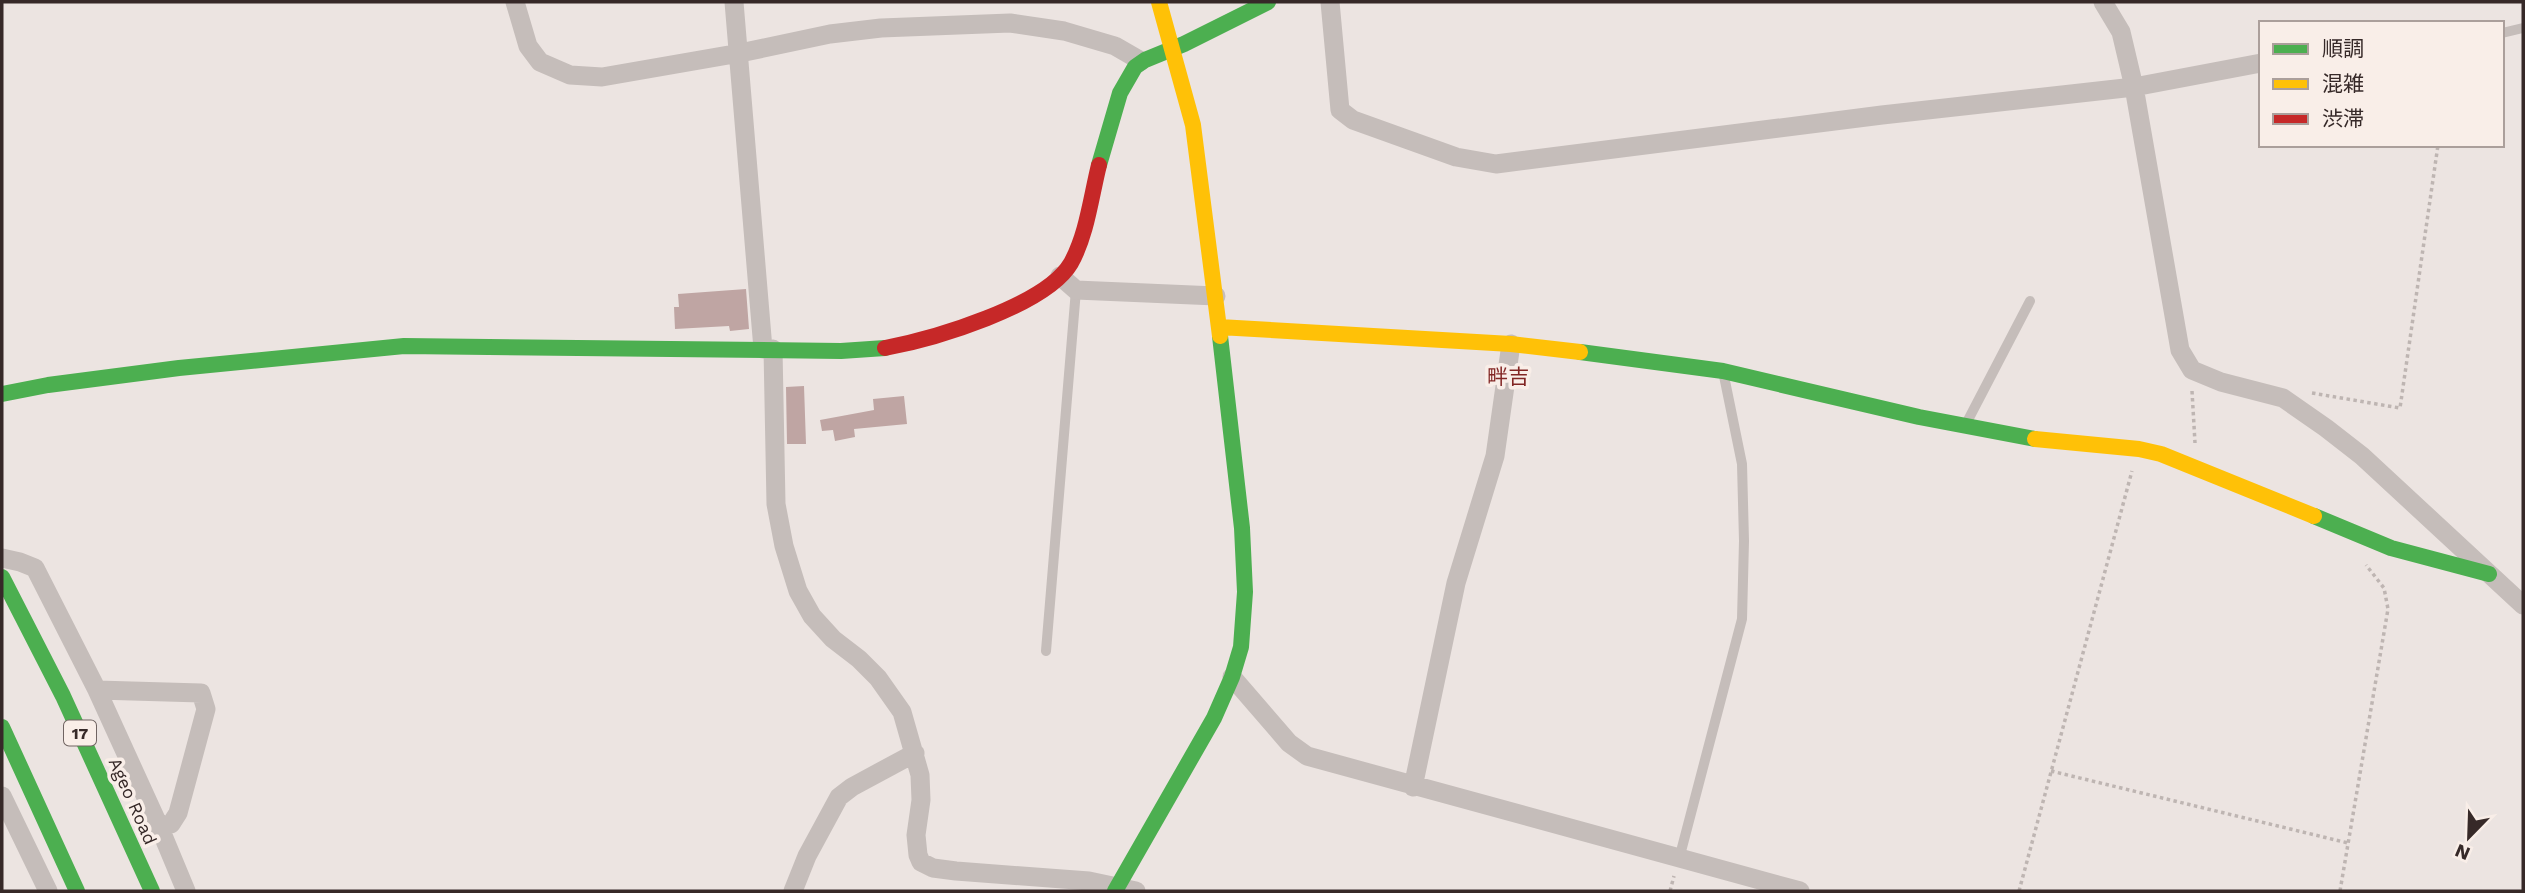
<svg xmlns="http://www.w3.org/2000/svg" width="2525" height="893" font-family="'Work Sans','Noto Sans JP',sans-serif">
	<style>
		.building { fill: #bfa5a3 }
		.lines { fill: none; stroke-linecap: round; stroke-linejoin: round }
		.path { stroke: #beb5b2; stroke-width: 3.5; stroke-dasharray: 3.5 3.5; stroke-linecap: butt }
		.lane { stroke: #c5bdba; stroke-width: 10 }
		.street { stroke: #c5bdba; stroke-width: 19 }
		.fast { stroke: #4caf50; stroke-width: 16 }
		.slow { stroke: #ffc107; stroke-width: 16 }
		.jam { stroke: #c62828; stroke-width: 16 }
		.labels { text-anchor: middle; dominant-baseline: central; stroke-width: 7; stroke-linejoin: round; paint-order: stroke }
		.shield { fill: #f9eee8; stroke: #706462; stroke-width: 2 }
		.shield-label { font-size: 16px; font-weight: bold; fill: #362928 }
		.street-label { font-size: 18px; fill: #362928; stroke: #f9eee8 }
		.quarter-label { font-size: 21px; fill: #822624; stroke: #f9eee8 }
	</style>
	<rect width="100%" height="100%" fill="#ece4e1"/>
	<path class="building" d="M746,289l3,40 -19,2 -1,-5 -54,3 -1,-22h5l-1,-13z
		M804,386l2,58h-19l-1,-57z
		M904,396l3,28 -53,5 1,8 -20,4 -2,-11 -11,1 -2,-11 54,-10 -1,-11z"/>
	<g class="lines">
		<path class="path" d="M2192,391l3,52
			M2312,393l88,15 38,-263
			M2051,771l297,72
			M1670,891l4,-15
			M2019,891l113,-420
			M2340,891l48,-282 -4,-21 -18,-23"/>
		<path class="lane" d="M2502,33l21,-5
			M1967,422l63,-121
			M1046,651l30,-361
			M1679,859l63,-240 2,-78 -2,-77 -18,-88"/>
		<path class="street" d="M515,2l13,44 12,16 30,13 32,2 138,-24 90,-19 51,-6 129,-5 54,8 51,15 26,15
			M734,2l29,347
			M1330,2l10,108 13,10 103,37 40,7 386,-49 252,-28 127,-24
			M2103,2l18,30 13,55 46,263 12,20 29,12 62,16 43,30 36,28 161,149
			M1060,276l16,14 140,6
			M773,349l3,155 8,42 14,45 14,25 21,23 26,20 19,19 24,34 18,63 1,25 -5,35 2,20 3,7 12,6 23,3 133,10 47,10
			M2,558l18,4 15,6 62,122 62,136
			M1232,677l57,66 18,13 493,135
			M97,690l104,3 5,16 -28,104 -7,11 -12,2 27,65
			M1413,787l43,-204 39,-127 16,-112
			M2,796l46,95
			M793,891l14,-35 32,-59 13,-10 63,-34"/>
		<path class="fast" d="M1099,165l21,-72 15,-26 10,-7 39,-16 84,-42
			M1580,352l143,19 196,46 116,22
			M2,394l46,-9 131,-17 225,-22 437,5 44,-3
			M2314,516l77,32 98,26
			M2,577l61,119 89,195
			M2,727l75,164
			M1115,891l99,-173 18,-41 9,-30 4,-55 -3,-64 -22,-192"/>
		<path class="slow" d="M1159,2l34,123 27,211
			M1219,327l292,17 69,8
			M2035,439l104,10 22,5 153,62"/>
		<path class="jam" d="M885,348c48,-9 161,-42 186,-85 16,-29 20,-66 28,-98"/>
	</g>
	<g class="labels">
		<rect class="shield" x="64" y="720.5" width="32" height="25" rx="5"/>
		<g class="shield-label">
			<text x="80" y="733">17</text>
		</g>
		<g class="street-label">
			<text transform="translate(133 801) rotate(66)">Ageo Road</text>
		</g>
		<g class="quarter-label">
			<text x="1508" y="376">畔吉</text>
		</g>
	</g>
	<rect width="2525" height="893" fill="none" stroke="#362928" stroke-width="7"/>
	<rect x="2259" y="21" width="245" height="126" fill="#f9eee8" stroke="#ab9f9b" stroke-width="2"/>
	<rect x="2273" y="44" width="35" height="10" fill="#4caf50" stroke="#ab9f9b" stroke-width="2"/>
	<text x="2322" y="56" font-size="21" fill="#362928">順調</text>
	<rect x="2273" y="79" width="35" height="10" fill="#ffc107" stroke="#ab9f9b" stroke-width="2"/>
	<text x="2322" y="91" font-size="21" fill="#362928">混雑</text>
	<rect x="2273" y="114" width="35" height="10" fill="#c62828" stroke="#ab9f9b" stroke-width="2"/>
	<text x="2322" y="126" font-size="21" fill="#362928">渋滞</text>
	<g transform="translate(2469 837) rotate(203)" stroke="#f9eee8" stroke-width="5" paint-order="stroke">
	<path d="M0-5L12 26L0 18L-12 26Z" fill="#362928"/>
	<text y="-10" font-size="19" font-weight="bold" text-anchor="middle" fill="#362928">N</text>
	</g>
</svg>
